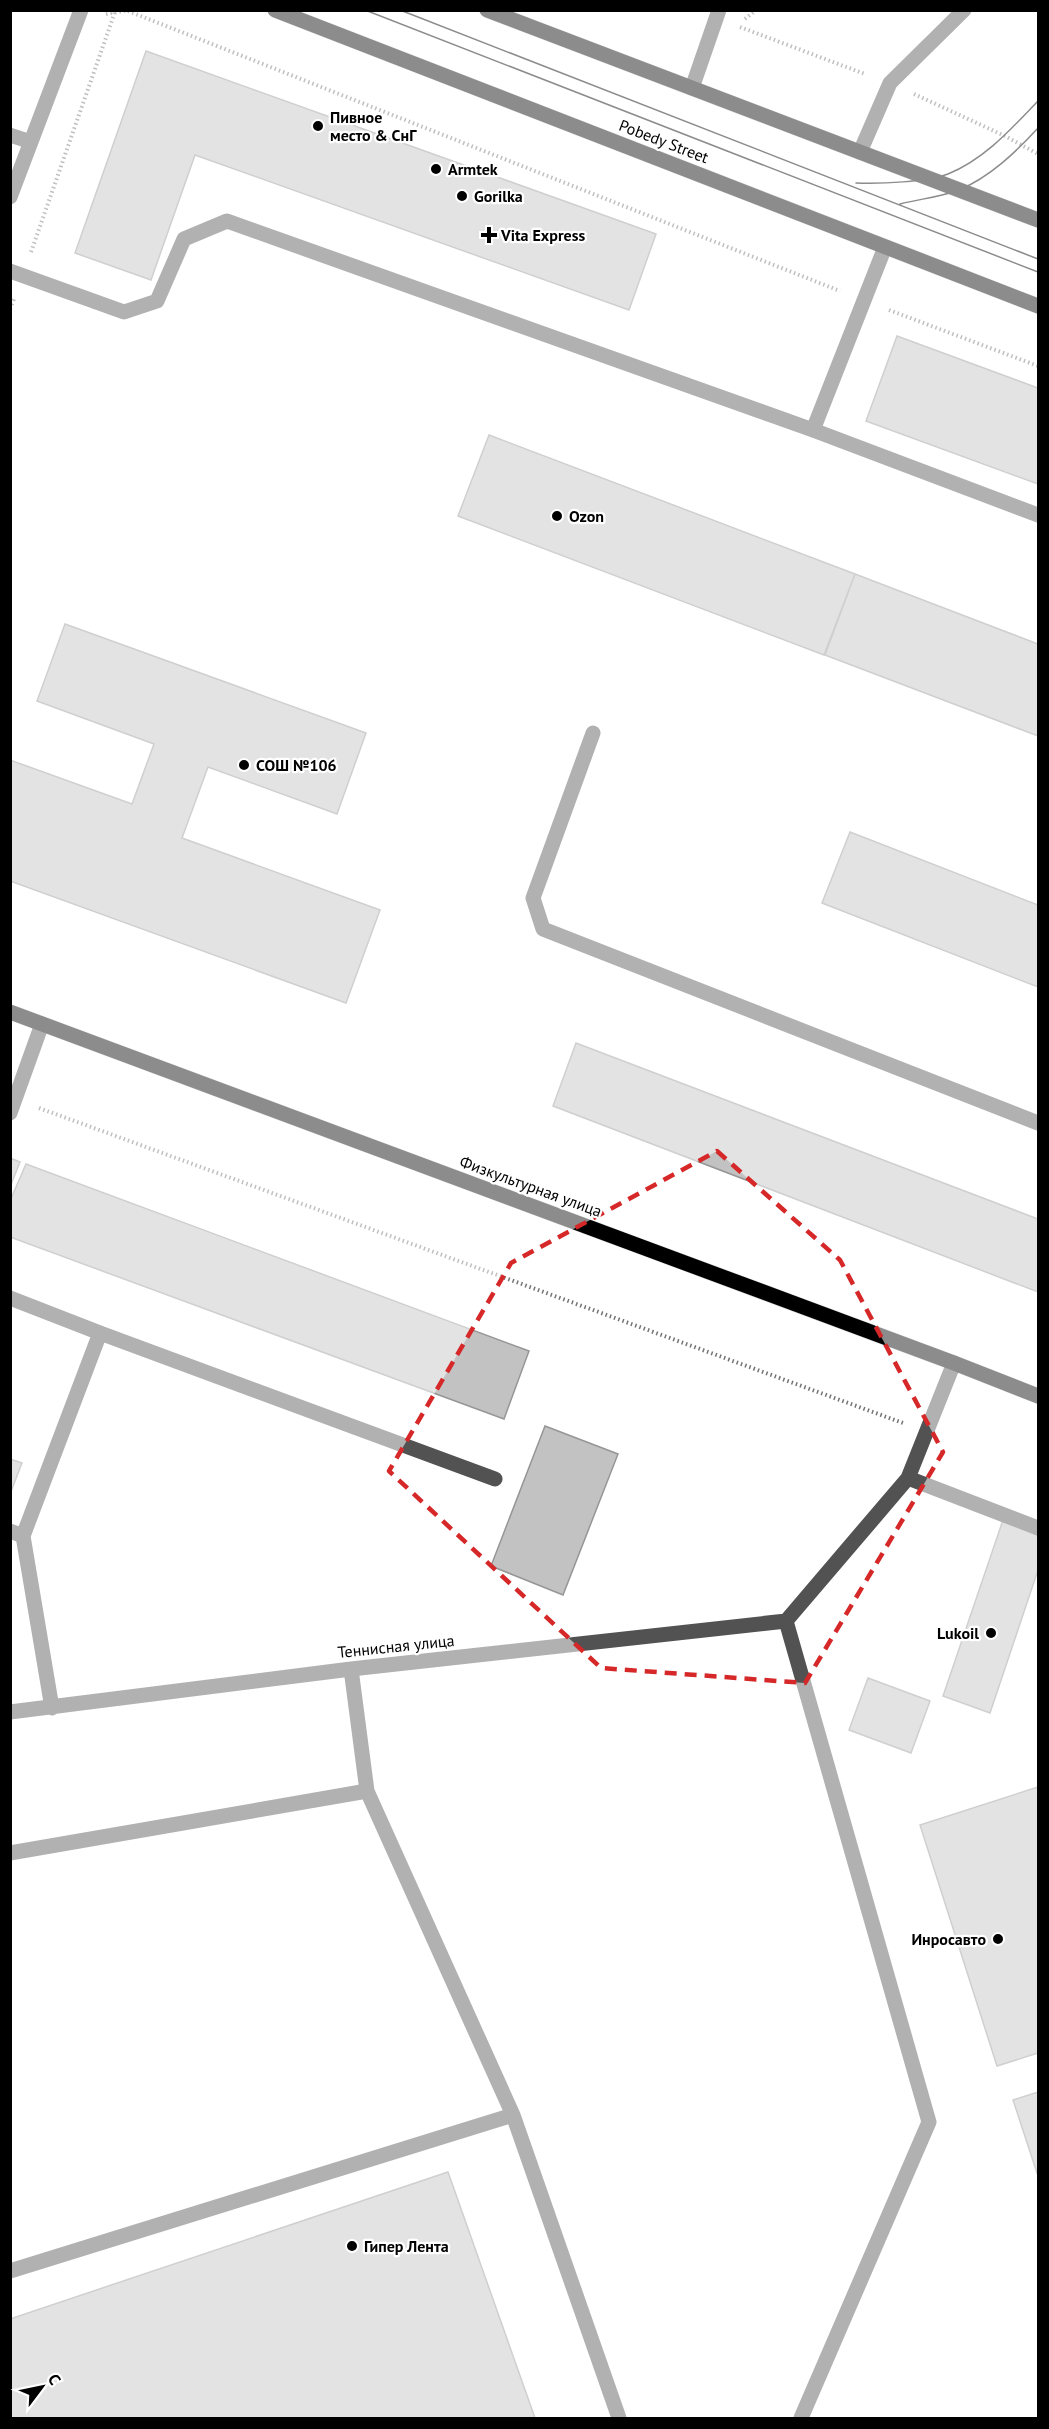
<svg xmlns="http://www.w3.org/2000/svg" width="1049" height="2429" font-family="'PT Sans',sans-serif">
	<style>
		.building { fill: #c2c2c2; stroke: #969696; stroke-width: 1.5 }
		.lines { fill: none; stroke-linecap: round; stroke-linejoin: round }
		.major-casing { stroke: #dbdbdb; stroke-width: 16 }
		.path { stroke: #747474; stroke-width: 4; stroke-dasharray: 1.5 3; stroke-linecap: butt }
		.minor { stroke: #525252; stroke-width: 15 }
		.major { stroke: #000; stroke-width: 15 }
		.tram { stroke: #000; stroke-width: 1.5 }
		.marked { fill: none; stroke: #d62828; stroke-width: 4.5; stroke-dasharray: 12 8; stroke-linejoin: round }
		.poi-dot { fill: #000; stroke: #fff; stroke-width: 2 }
		.labels { text-anchor: middle; dominant-baseline: central; stroke-width: 4.5; stroke-linejoin: round; paint-order: stroke }
		.poi-label { font-size: 16px; font-weight: bold; fill: #000; stroke: #fff; text-anchor: start }
		.street-label { font-size: 16px; fill: #000; stroke: #fff }
	</style>
	<rect width="100%" height="100%" fill="#fff"/>
	<path class="building" d="M146,51l510,183 -27,76 -434,-155 -44,125 -76,-27z
		M897,336l141,52v96l-172,-63z
		M489,435l366,139 -31,81 -366,-139z
		M855,574l183,70v92l-213,-81z
		M65,624l301,109 -29,81 -129,-47 -26,71 198,72 -34,93 -336,-122v-121l122,44 22,-60 -117,-43z
		M850,832l188,73v82l-216,-84z
		M576,1043l462,176v73l-485,-186z
		M10,1158l10,4 -10,25z
		M26,1164l503,187 -25,68 -494,-182v-36z
		M545,1426l73,28 -55,141 -72,-29z
		M10,1459l12,4 -12,31z
		M1003,1520l35,12v38l-48,143 -47,-17z
		M868,1678l62,23 -19,52 -62,-23z
		M1038,1787v266l-41,13 -77,-241z
		M1038,2092v84l-25,-76z
		M448,2172l87,246h-525v-99z"/>
	<g class="lines">
		<defs>
			<path id="major" d="M275,10l763,296
				M487,10l551,210
				M10,1012l944,351 84,33"/>
		</defs>
		<use href="#major" class="major-casing"/>
		<path class="path" d="M128,11l712,280
			M106,14l23,-4
			M745,19l11,-9
			M740,27l125,47
			M914,94l91,42 33,18
			M31,252l84,-240
			M10,309l4,-10
			M889,310l149,56
			M39,1108l864,315"/>
		<path class="minor" d="M692,88l27,-78
			M10,135l21,7
			M860,152l30,-69 74,-73
			M10,197l71,-187
			M10,271l114,41 33,-11 27,-62 43,-18 586,209 225,85
			M813,430l72,-183
			M593,733l-60,165 10,31 495,194
			M10,1113l32,-89
			M10,1298l90,35 -77,203 -13,-5
			M100,1333l395,146
			M908,1478l130,50
			M23,1536l29,172
			M351,1669l16,122 146,324 106,303
			M10,1712l341,-43 435,-48
			M10,1853l357,-62
			M10,2271l503,-156
			M801,2418l128,-296 -143,-501 122,-143 46,-115"/>
		<use href="#major" class="major"/>
		<path class="tram" d="M365,10l673,262
			M400,10l638,249
			M856,183c24,1 71,-1 92,-9 37,-15 64,-46 90,-73
			M900,204c19,-5 41,-7 59,-14 31,-13 57,-38 79,-62"/>
	</g>
	<path d="M0 0H1049V2429H0ZM717,1151l123,109 103,192 -138,231 -204,-15 -212,-197 122,-208z" fill="#fff" fill-opacity=".55" fill-rule="evenodd"/>
	<path class="marked" d="M717,1151l123,109 103,192 -138,231 -204,-15 -212,-197 122,-208z"/>
	<g class="poi-dot">
		<circle cx="318" cy="126" r="6"/>
		<circle cx="436" cy="169" r="6"/>
		<circle cx="462" cy="196" r="6"/>
		<path d="M486 226h6v6h6v6h-6v6h-6v-6h-6v-6h6z"/>
		<circle cx="557" cy="516" r="6"/>
		<circle cx="244" cy="765" r="6"/>
		<circle cx="991" cy="1633" r="6"/>
		<circle cx="998" cy="1939" r="6"/>
		<circle cx="352" cy="2246" r="6"/>
	</g>
	<g class="labels">
		<g class="poi-label">
			<text x="330" y="117">Пивное<tspan x="330" dy="18">место &amp; СнГ</tspan></text>
			<text x="448" y="169">Armtek</text>
			<text x="474" y="196">Gorilka</text>
			<text x="501" y="235">Vita Express</text>
			<text x="569" y="516">Ozon</text>
			<text x="256" y="765">СОШ №106</text>
			<text x="979" y="1633" text-anchor="end">Lukoil</text>
			<text x="986" y="1939" text-anchor="end">Инросавто</text>
			<text x="364" y="2246">Гипер Лента</text>
		</g>
		<g class="street-label">
			<text transform="translate(664 141) rotate(21)">Pobedy Street</text>
			<text transform="translate(531 1186) rotate(20)">Физкультурная улица</text>
			<text transform="translate(396 1646) rotate(-6)">Теннисная улица</text>
		</g>
	</g>
	<rect width="1049" height="2429" fill="none" stroke="#000000" stroke-width="24"/>
	<g transform="translate(42 2387) rotate(58)" stroke="#ffffff" stroke-width="4.5" paint-order="stroke">
	<path d="M0-4.5L10 22L0 15L-10 22Z" fill="#000000"/>
	<text y="-9" font-size="16" font-weight="bold" text-anchor="middle" fill="#000000">С</text>
	</g>
</svg>
